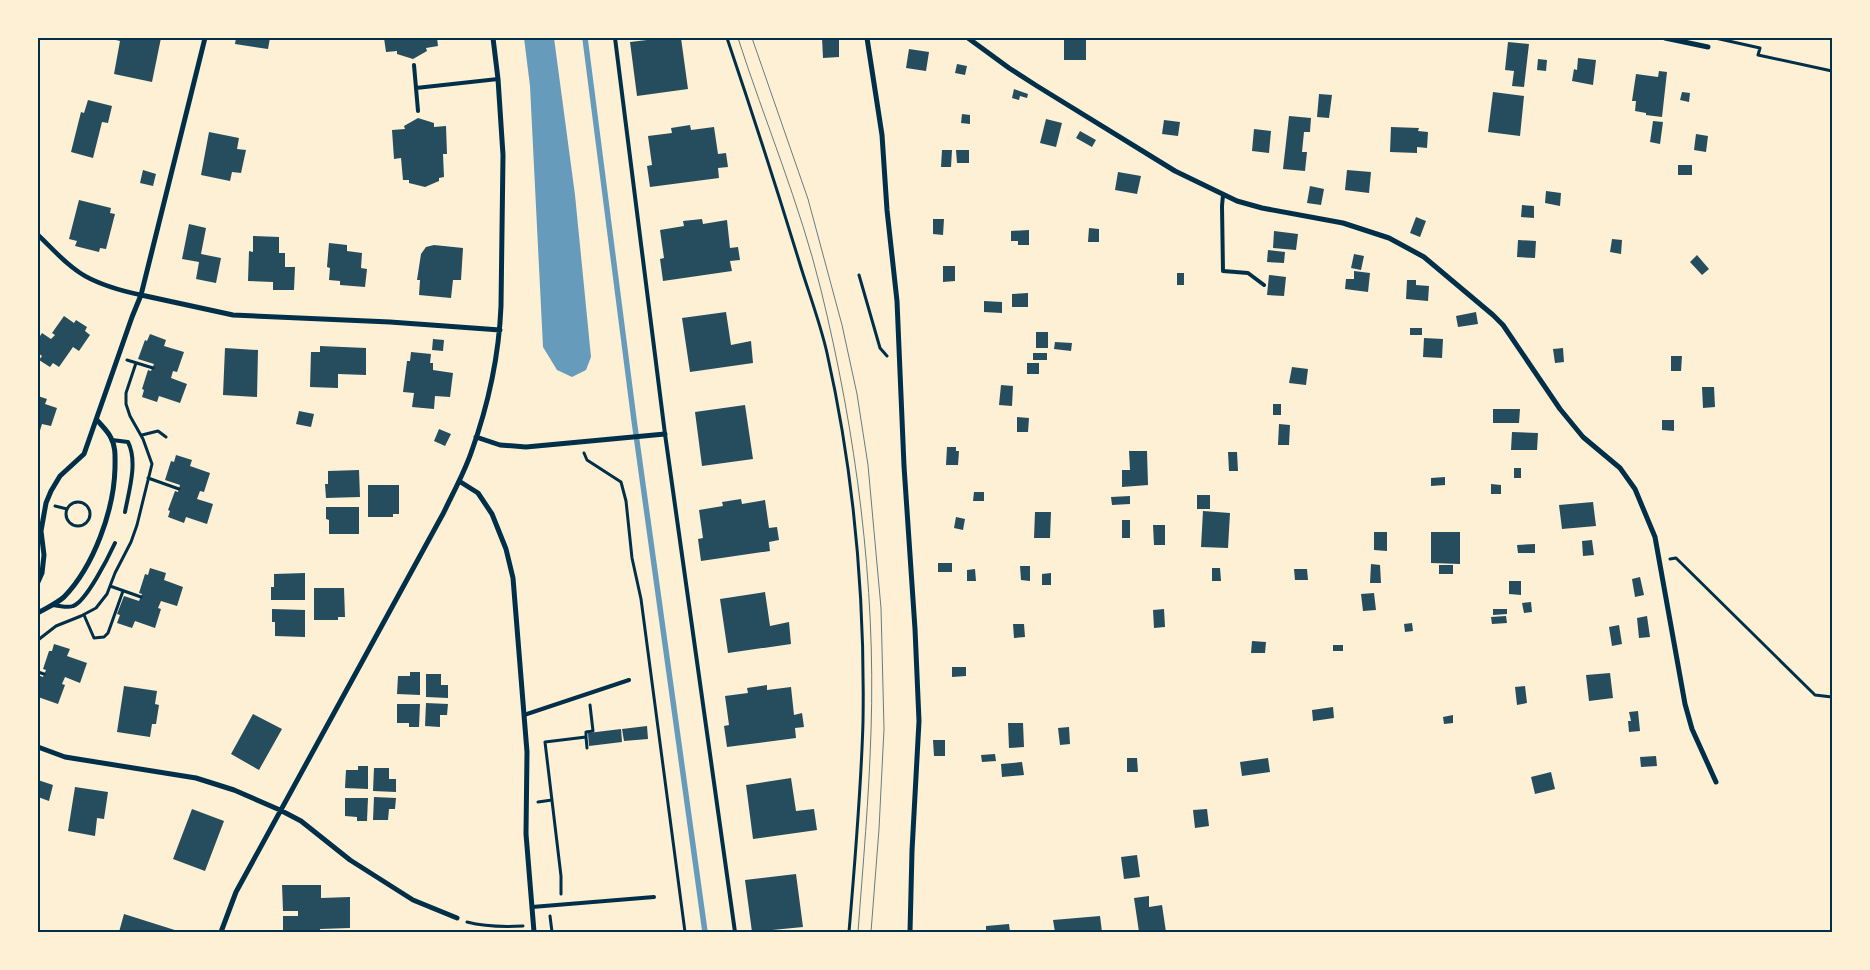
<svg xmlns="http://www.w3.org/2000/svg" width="1870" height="970" font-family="'Noto Sans',sans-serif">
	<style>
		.water { fill: #669bbc }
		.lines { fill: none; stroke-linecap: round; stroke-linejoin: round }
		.stream { stroke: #669bbc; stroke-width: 5.5 }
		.building { fill: #264d5e }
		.path { stroke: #003049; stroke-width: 3 }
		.service { stroke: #003049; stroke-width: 4 }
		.pedestrian { stroke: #003049; stroke-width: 4.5 }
		.minor { stroke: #003049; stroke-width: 5 }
		.tram { stroke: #657d81; stroke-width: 1 }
		.neatline { fill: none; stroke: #003049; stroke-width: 2 }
	</style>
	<rect width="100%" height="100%" fill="#fdf0d5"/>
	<path class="water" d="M524,38h30l21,157 16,162 -5,13 -14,7 -15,-7 -14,-23 -13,-261z"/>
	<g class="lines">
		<path class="stream" d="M585,38l49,382 71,512"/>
	</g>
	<path class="building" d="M116,38h45l-9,44 -38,-8 6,-33 -4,-1z
		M236,38h34l-2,11 -33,-5z
		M384,38h53l1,8 -12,2 1,3 -14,8 -16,-5v-3l-11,1z
		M664,38h17l7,51 -51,7 -7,-54z
		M822,38h17v19l-16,1z
		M1064,38h22v22h-22z
		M1508,42l21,2 -5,43 -12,-1 2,-15 -9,-1z
		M909,49l20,3 -3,19 -20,-3z
		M1578,58l18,2 -3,25 -21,-4 2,-12 3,1z
		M1538,59l9,1 -1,11 -9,-1z
		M957,64l10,2 -2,9 -10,-2z
		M1659,71l8,1 -5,45 -16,-2v-2l-11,-2 1,-10h-4l4,-27 22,3z
		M1014,89l14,5 -1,4 -7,-2 -1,4 -7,-2z
		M1493,92l31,4 -4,40 -32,-4z
		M1682,92l8,1 -1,9 -9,-2z
		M1319,94l13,1 -3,23 -12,-1z
		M88,100l24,6 -4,17 -6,-1 -9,36 -22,-6 10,-40 3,1z
		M962,114l8,1v9l-9,-1z
		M1289,116l22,2 -1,14h-6l-2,20h5l-2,19 -22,-2z
		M418,118l16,5v4l12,-1 1,28h-4l1,23 -5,1v3l-14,6 -16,-4v-3h-6l-2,-22 -7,1 -2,-29 13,-1 -1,-3z
		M1046,119l16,4 -6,24 -16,-4z
		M1164,120l16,2 -2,14 -16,-2z
		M1653,121l10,1 -3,22 -10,-2z
		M690,125l1,5 23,-3 4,27 8,-1 2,14 -10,1 1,10 -69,9 -3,-21 5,-1 -4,-29 24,-3 -1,-5z
		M1391,127l28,1 -1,3 10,1 -1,16 -10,-1v6l-27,-1z
		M1254,129l17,2 -2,22 -17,-2z
		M1080,131l16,9 -4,7 -16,-9z
		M209,132l30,6 -2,11 9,1 -5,23 -9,-1 -2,9 -29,-6z
		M1696,134l12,2 -2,16 -12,-2z
		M942,150h10l-1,17h-10z
		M956,150h13v13h-12z
		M1678,165h14v10h-14z
		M143,170l13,4 -3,12 -13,-3z
		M1347,170l24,2 -2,21 -24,-3z
		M1118,172l23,4 -4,18 -22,-4z
		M1310,186l14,3 -3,16 -14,-2z
		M1546,191l15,2 -1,13 -15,-3z
		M79,200l32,8 -1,5 5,1 -9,35 -6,-1 -1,4 -24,-6 2,-5 -8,-2z
		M1522,205l12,1v12l-13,-1z
		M1416,217l10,4 -6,16 -10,-4z
		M702,219l1,5 24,-4 3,28 8,-1 2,13 -10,1 2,10 -69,10 -3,-22 4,-1 -4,-28 24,-4 -1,-5z
		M933,219h11l-1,16 -10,-1z
		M189,224l17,4 -5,26 20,4 -5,25 -20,-4 3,-17 -17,-3z
		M1089,228l10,1v13h-11z
		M1029,230v15h-11v-4h-7v-10z
		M1274,231l24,3 -2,16 -23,-2z
		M253,236l26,1v16h6v14h10l-1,23h-21v-8l-25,-1 1,-30 4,1z
		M1612,239l10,1 -1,14 -11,-2z
		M1518,240l18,1 -1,17 -18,-1z
		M329,243l18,2v6l15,2 -1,15 6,1 -2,18 -25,-2v-4l-11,-1 1,-12 -3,-1z
		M434,245l29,3 -2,32h-8l-2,18 -32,-3 1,-15h-3l4,-26 5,-7z
		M1268,250l17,2 -1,11 -17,-1z
		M1354,254l10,2 -3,14 -10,-2z
		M1697,255l12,14 -7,6 -12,-13z
		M943,266h12v15l-12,1z
		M1354,271l16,2 -2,19 -23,-3 1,-10h8z
		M1177,273h7v12h-7z
		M1269,275l17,2 -2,19 -17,-1z
		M1407,280h9v5l13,1 -1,15 -22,-2z
		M1028,293v14h-16v-13z
		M984,301l18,1v11l-18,-1z
		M726,312l5,33 20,-4 2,22 -63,9 -8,-54z
		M1476,312l2,12 -20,3 -2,-11z
		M64,316l10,7 2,-3 11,7 -2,4 5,4 -11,16 -6,-4 -14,20 -6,-4 -3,4 -11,-7 3,-4 -4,-3v-14l4,-6 9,6 4,-4 -3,-2z
		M1410,328h12v7h-12z
		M1036,332h12v16h-12z
		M150,334l16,6 -2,6 20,6 -7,20 -4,-1 -2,7 16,6 -7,19 -21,-7 -2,6 -15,-5 2,-7 -2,-1 6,-19 3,1 3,-7 -16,-5 7,-19 2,1z
		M1424,338l19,1 -1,19 -19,-1z
		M433,339l11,1 -1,11 -11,-1z
		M1055,342l17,1 -1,8 -17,-2z
		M320,346l46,2v27l-28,-1v14l-28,-1 1,-35h9z
		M225,348l33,2 -1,47 -34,-2z
		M1563,348l1,14 -9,1 -2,-14z
		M411,352l20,2 -1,9h3v7l20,3 -3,24 -15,-1 -1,13 -22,-2 2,-14 -11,-1 4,-31h3z
		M1033,353h14v7h-14z
		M1671,356h11l-1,15h-10z
		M1027,363h12v11h-12z
		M1292,367l16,2 -2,16 -17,-2z
		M1001,385l12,1 -1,20 -13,-1z
		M1702,387h12l1,20 -12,1z
		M38,396l9,3 -2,5 12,4 -6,18 -9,-2 -4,13z
		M1273,404h8v11h-8z
		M745,405l8,54 -51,7 -7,-54z
		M1493,409h27l-1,14h-26z
		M299,411l15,3 -3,13 -15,-3z
		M1017,417l12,1 -1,14h-11z
		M1662,420h12v11l-12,-1z
		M1279,424l11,1 -1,20h-11z
		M439,429l12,5 -6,12 -11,-5z
		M1512,432l26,1 -1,17h-26z
		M947,447h9v4h3l-1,14h-12z
		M1129,451h18l1,34 -26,2v-17h8z
		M1228,452h9l1,19h-9z
		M176,455l16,5 -2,6 20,7 -6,19 -4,-1 -3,8 16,5 -6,20 -21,-7 -2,6 -16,-6 2,-6 -2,-1 7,-19 3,1 2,-7 -15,-5 6,-19 3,1z
		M1514,468h7v10h-7z
		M359,470l1,27 -34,1 -1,-14h3v-13z
		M1445,477v8l-14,1v-8z
		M1491,484l10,1v9h-10z
		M368,485h31v29h-6v3h-25z
		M974,492h10v9h-11z
		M1197,495h13v14h-13z
		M1130,496v8l-18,1 -1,-8z
		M741,499l1,5 23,-4 4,28 8,-1 2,13 -10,2 1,9 -69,10 -3,-22 5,-1 -4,-28 24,-4 -1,-4z
		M1593,502l3,24 -34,3 -3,-24z
		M326,507h33v27h-30v-14l-3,-1z
		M1203,511l27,2 -2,35 -27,-1z
		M1035,512h16l-1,26h-16z
		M956,517l9,2 -2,11 -9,-2z
		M1122,520h8v18h-8z
		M1153,525h12v20h-11z
		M1374,532h13v19l-13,-1z
		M1431,532h29v32l-29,-1z
		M1592,540l2,15 -11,1 -1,-15z
		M1535,544v9h-17l-1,-8z
		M938,563h14v9h-14z
		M1371,564l9,1 1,18h-11z
		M1439,565h14v9h-14z
		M1020,566h10v15l-9,-1z
		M150,568l16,5 -2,7 19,7 -6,19 -16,-5 -3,7 3,1 -6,19 -20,-7 -3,7 -15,-5 3,-8 -3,-1 7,-18 15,5 3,-7 -3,-1 6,-19 3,1z
		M1212,568h8l1,13h-9z
		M975,569l1,12h-9v-11z
		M1294,569h13l1,11h-13z
		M305,573v27h-34v-13h3v-13z
		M1051,573v12h-9v-11z
		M1640,577l4,18 -9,2 -3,-18z
		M1509,581h12v14l-12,-1z
		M314,588h30l1,29h-7v3h-24z
		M765,592l5,34 19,-4 2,22 -63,9 -8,-54z
		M1374,593l2,17 -13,1 -2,-17z
		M1531,602l1,10 -8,1 -2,-10z
		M272,609l33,1v27l-30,-1v-14h-3z
		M1164,609l1,18 -11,1 -1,-18z
		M1493,609h14v5l-14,1z
		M1506,616l1,7 -15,1 -1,-7z
		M1647,616l3,21 -11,1 -2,-20z
		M1412,623l1,8 -8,1 -1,-8z
		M1013,624h11l1,13 -11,1z
		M1619,625l3,19 -10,2 -3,-19z
		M1252,641l14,1 -1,11h-14z
		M54,644l16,5 -3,7 20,7 -7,20 -15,-6 -3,7 3,1 -7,19 -20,-7v-22l5,2 3,-7 -3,-1 6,-18h3z
		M1333,645h10v6h-10z
		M952,667h14v9l-14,1z
		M410,672h10v23l-23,-1 1,-18h12z
		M1610,673l3,25 -24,3 -3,-26z
		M426,674h15v11h7v13l-22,-1z
		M767,685v5l24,-3 3,28 8,-2 2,14 -9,1 1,10 -69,9 -3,-21 5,-1 -4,-29 23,-3 -1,-5z
		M124,686l33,5 -2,13 4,1 -3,19h-4l-2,13 -33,-5z
		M1525,686l2,17 -10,2 -2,-18z
		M426,703l22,1 -1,11h-7v12l-15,-1z
		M397,704h23l-1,23h-10v-4h-12z
		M1333,707l1,11 -21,3 -1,-11z
		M1638,711l2,20 -11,1 -1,-11h3l-2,-9z
		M253,714l29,15 -23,41 -28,-16z
		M1453,715v8l-9,1 -1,-7z
		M1008,723h15l1,24 -15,1z
		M647,726l1,13 -24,2 -2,-12z
		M1069,727l1,17 -10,1 -2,-17z
		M621,729l1,13 -33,4 -1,-13z
		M933,740h12v16h-11z
		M995,754l1,7 -14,1 -1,-7z
		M1656,756l1,10 -16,1 -1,-10z
		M1127,758h10l1,14h-11z
		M1268,758l2,14 -28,4 -2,-14z
		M1022,762l2,13 -22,2 -1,-13z
		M358,766h10v23l-23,-1 1,-18h12z
		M374,768h15v11h7v13l-23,-1z
		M1551,772l4,17 -20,5 -4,-17z
		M791,778l5,33 18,-2 3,21 -64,9 -7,-54z
		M38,780l15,5 -4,16 -11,-4z
		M75,787l33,5 -4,27 -7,-1 -2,18 -27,-5z
		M374,797l22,1 -1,11h-6l-1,11h-15z
		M345,798h23l-1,23h-10v-4l-12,-1z
		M192,809l32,12 -19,50 -32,-12z
		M1207,809l2,17 -14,2 -2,-18z
		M1137,855l3,22 -16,2 -3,-22z
		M796,874l7,53 -51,5 -7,-52z
		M282,885h39v13l29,-1v31l-30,1v3h-37v-16h15v-5h-15z
		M1149,896v11l13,-2 4,27h-27l-5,-34z
		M124,914l57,18h-62z
		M1100,916l2,16h-47l-2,-12z
		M1009,924l1,8h-24v-6z"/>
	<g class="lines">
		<path class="path" d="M727,38c25,74 49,148 72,223 9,30 21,61 28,92 27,120 38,245 36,369 -2,70 -8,140 -14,210
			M1715,38l45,10 -2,7 74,16
			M859,275l21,73 7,8
			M127,360l26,8
			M142,435l16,-4 8,6
			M584,453l3,7 34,22 5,19 6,57 9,41 44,333
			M148,478l31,11
			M66 514a12 12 0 1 1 24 0a12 12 0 1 1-24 0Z
			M55,506l12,3
			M1670,559l6,-1 139,137 17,2
			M110,586l31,11
			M84,615l10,23 10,-1 4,-4 15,-42
			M38,640l18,-14 25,-10 15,-8 11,-14 8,-21 16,-31 6,-17 15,-61 -9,-25 -13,-23 -4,-12v-11l10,-30
			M38,672l6,2
			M586,737v-5l7,-1 -3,-26
			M538,802l14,-2
			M561,894v-18l-16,-134 41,-5 1,11
			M550,916l2,16
			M467,922c19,5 37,5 56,4"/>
		<path class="service" d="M615,38l50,396 70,498
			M414,65l4,46
			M416,88l82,-9
			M1223,195l-1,11 1,65 25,2 16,12
			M112,440l16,2c10,20 1,48 -3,70
			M53,605c5,1 15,3 20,1 13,-4 36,-50 42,-63
			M524,715l105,-35
			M532,907l122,-10"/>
		<path class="pedestrian" d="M38,235c15,14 29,31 47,41 18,10 37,15 56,19"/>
		<path class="minor" d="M867,38l15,97 5,75 10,91 7,165 11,163 4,92 -7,130 -2,81
			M968,38l41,30 28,18 138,85 62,30 25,7 81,15 46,15 35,19 69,58 10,10 57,84 23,28 37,31 15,21 20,48 30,167 7,25 24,53
			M1665,38l43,9
			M141,295l92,20 157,7 110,8
			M476,437l24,8 26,2 139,-13
			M459,481l19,12 14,21 14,35 7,29 14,174 -1,82 8,98
			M38,582l4,-9 2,-18 -3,-24 5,-28 5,-12 9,-15 24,-22 48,-137 9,-22 64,-257
			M38,613c8,-5 18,-9 26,-16 30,-31 50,-87 51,-129 0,-11 1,-21 -4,-30 -3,-7 -10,-13 -14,-18
			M38,747l27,10 131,21 38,12 46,20 21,11 49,39 63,40 44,18
			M221,932l15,-40 208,-380c9,-19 20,-39 27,-59 17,-47 28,-98 30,-147l2,-151 -5,-76 -5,-41"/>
		<path class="tram" d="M738,38c27,84 62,166 83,252 35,143 55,294 50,441 -2,67 -8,134 -13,201
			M752,38l56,161 34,126 15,69 11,71 13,143 3,121 -5,100 -8,103"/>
	</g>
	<rect width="1870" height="970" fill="none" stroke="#fdf0d5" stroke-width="78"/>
	<rect x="39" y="39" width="1792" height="892" class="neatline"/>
</svg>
